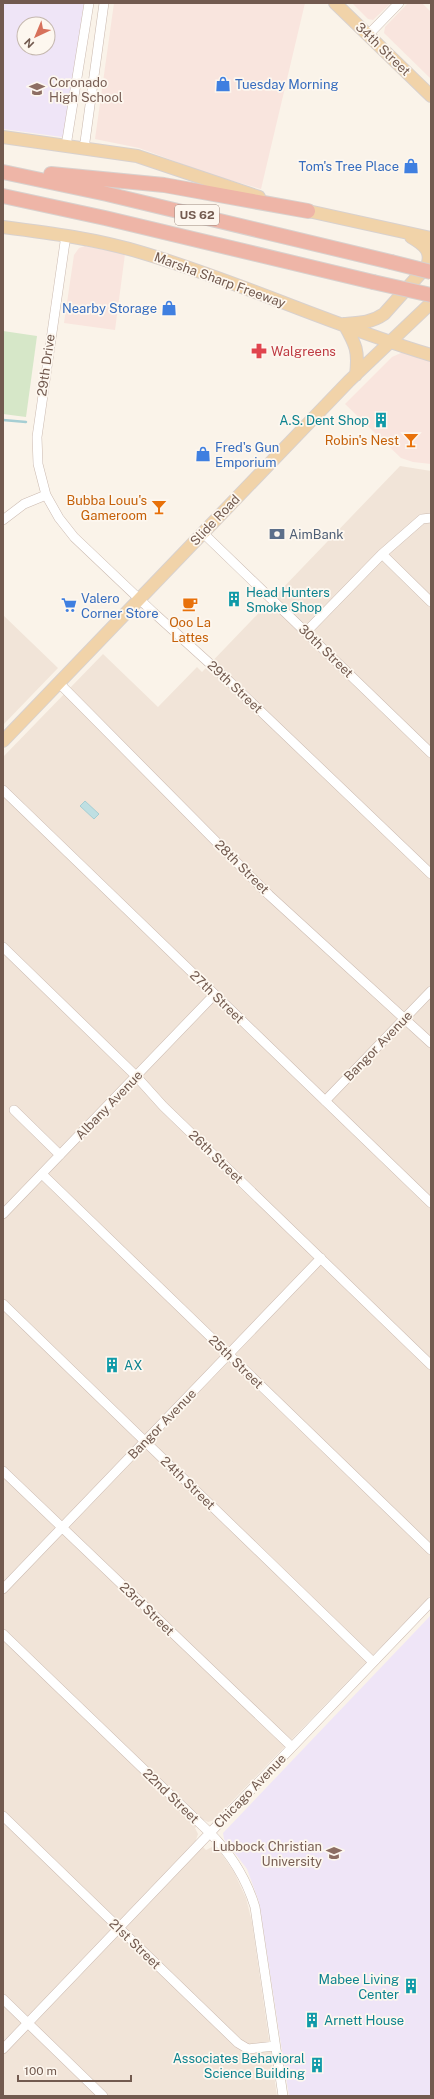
<svg xmlns="http://www.w3.org/2000/svg" width="434" height="2099" font-family="'Public Sans',sans-serif">
	<style>
		.residential { fill: #f1e4d8 }
		.commercial { fill: #f9e5de }
		.education { fill: #efe5f7; fill-rule: evenodd }
		.green { fill: #d6e7c8 }
		.water { fill: #bfdfe2; stroke: #a6ced3 }
		.lines { fill: none; stroke-linecap: round; stroke-linejoin: round }
		.stream { stroke: #a6ced3; stroke-width: 2.5 }
		.minor-casing { stroke: #cbbab0; stroke-width: 10 }
		.major-casing { stroke: #d8d1ce; stroke-width: 14 }
		.highway-casing { stroke: #d8d1ce; stroke-width: 16 }
		.minor { stroke: #fff; stroke-width: 9 }
		.major { stroke: #f1d3a9; stroke-width: 12 }
		.highway { stroke: #eeb5a7; stroke-width: 14 }
		.highway-bridge-casing { stroke: #d8d1ce; stroke-width: 16; stroke-linecap: butt }
		.highway-bridge { stroke: #eeb5a7; stroke-width: 14 }
		.labels { text-anchor: middle; dominant-baseline: central; stroke-width: 3.5; stroke-linejoin: round; paint-order: stroke }
		.shield { fill: #fdf7ef; stroke: #9c897f; stroke-width: 1 }
		.shield-label { font-size: 12px; font-weight: bold; fill: #725a4f }
		.street-label { font-size: 13px; fill: #725a4f; stroke: #fdf7ef }
		.education-label { font-size: 13px; fill: #785e54; stroke: #fdf7ef; text-anchor: start }
		.shop-label { font-size: 13px; fill: #366cbe; stroke: #fdf7ef; text-anchor: start }
		.health-label { font-size: 13px; fill: #be3a42; stroke: #fdf7ef; text-anchor: start }
		.culture-label { font-size: 13px; fill: #0d838f; stroke: #fdf7ef; text-anchor: end }
		.food-label { font-size: 13px; fill: #c56008; stroke: #fdf7ef; text-anchor: end }
		.service-label { font-size: 13px; fill: #4e5e75; stroke: #fdf7ef; text-anchor: start }
	</style>
	<rect width="100%" height="100%" fill="#faf3e9"/>
	<path class="residential" d="M400,466l31,5v1124l-217,225 -6,2 -4,-2 -9,8 3,6 -2,6 10,10 6,-3 9,6 13,19 12,26 6,24 25,174h-274v-1339l100,-103 55,53 39,-40 5,5z
		M3,615l55,53 -55,57z"/>
	<path class="commercial" d="M114,3h191l-44,186 -49,-14 -73,-27 -44,-9z
		M352,3h39l-18,17 -5,-1z
		M408,3h14l9,9v67l-47,-46 1,-6z
		M85,246l40,8 -10,76 -51,-7 10,-68 5,-7z
		M406,352l25,8v104l-18,-2 -12,-4 -56,-54 47,-47 9,-4z"/>
	<path class="education" d="M3,3h81l-19,131 -3,3 -59,-8zM24,24h24v24h-24z
		M431,1615v481h-142l-30,-194 -12,-33 -23,-30 -1,-6z"/>
	<path class="green" d="M3,331l34,5 -11,81 -23,-3z"/>
	<path class="water" d="M85,801l14,13 -5,5 -14,-13z"/>
	<g class="lines">
		<path class="stream" d="M3,420l23,2"/>
		<defs>
			<path id="minor" d="M368,35l31,-32
				M66,146l23,-143
				M84,149l20,-146
				M66,235l-29,202 1,27 8,31 13,23 15,19 80,76 75,68 202,193
				M3,520l21,-16 22,-9
				M203,533l228,220
				M382,554l49,48
				M306,632l76,-78 40,-35 9,-1
				M59,683l210,212 162,148
				M3,790l428,413
				M3,947l133,129 27,30 268,259
				M325,1101l106,-110
				M14,1110l46,45
				M42,1174l389,376
				M3,1214l211,-219
				M3,1304l370,358
				M3,1471l289,276
				M3,1589l318,-331
				M3,1634l207,199c22,22 36,45 45,74l28,189
				M3,1816l235,227 10,6 27,-3
				M3,1999l100,97
				M3,2049l428,-447"/>
			<path id="major" d="M335,3l96,93
				M3,137l134,19 122,41
				M299,209l132,29
				M3,227c47,6 94,12 140,26 98,29 190,73 288,102
				M356,375c3,-24 0,-30 -12,-51 15,-1 27,-1 40,-10l43,-48c6,-15 -4,-22 -16,-29
				M3,741l346,-360 82,-78"/>
			<path id="highway" d="M3,172l104,22 284,68
				M51,174l113,11 144,26
				M3,196l102,22 268,64"/>
		</defs>
		<use href="#minor" class="minor-casing"/>
		<use href="#major" class="major-casing"/>
		<use href="#highway" class="highway-casing"/>
		<use href="#minor" class="minor"/>
		<use href="#major" class="major"/>
		<use href="#highway" class="highway"/>
		<defs>
			<path id="highway-bridge" d="M391,262l40,10
				M373,282l58,13"/>
		</defs>
		<use href="#highway-bridge" class="highway-bridge-casing"/>
		<use href="#highway-bridge" class="highway-bridge"/>
	</g>
	<defs>
		<symbol id="shop-bare" viewBox="-9 -9 18 18"><path d="M-5-2.5h2.3a2.7 3.5 0 0 1 5.4 0H5L5.5 6h-11ZM-1.5-2.5h3a1.5 2.3 0 0 0-3 0Z" fill="#3f7fe0" stroke="#fdf7ef" stroke-width="2.5" paint-order="stroke"/></symbol>
		<symbol id="school-bare" viewBox="-9 -9 18 18"><path d="M0-5L7-2L0 1L-7-2ZM-4 1L0 2.5L4 1V4Q0 6-4 4Z" fill="#8d6e63" stroke="#fdf7ef" stroke-width="2.5" paint-order="stroke"/></symbol>
		<symbol id="pharmacy-bare" viewBox="-9 -9 18 18"><path d="M-2-6h4v4h4v4h-4v4h-4v-4h-4v-4h4Z" fill="#e0444e" stroke="#fdf7ef" stroke-width="2.5" paint-order="stroke"/></symbol>
		<symbol id="building-bare" viewBox="-9 -9 18 18"><path d="M-4-6H4V6H1V3H-1V6H-4ZM-2.5-4.3h1.7v1.8h-1.7ZM.8-4.3h1.7v1.8H.8ZM-2.5-1h1.7V.8h-1.7ZM.8-1h1.7V.8H.8Z" fill="#0f9aa8" stroke="#fdf7ef" stroke-width="2.5" paint-order="stroke"/></symbol>
		<symbol id="bar-bare" viewBox="-9 -9 18 18"><path d="M-6-5H6L.8 .8V4.5H3.5V6h-7V4.5H-.8V.8Z" fill="#e8710a" stroke="#fdf7ef" stroke-width="2.5" paint-order="stroke"/></symbol>
		<symbol id="bank-bare" viewBox="-9 -9 18 18"><path d="M-6-4H6V4H-6ZM0-2.3a2.3 2.3 0 1 0 0 4.6a2.3 2.3 0 1 0 0-4.6Z" fill="#5c6f8a" stroke="#fdf7ef" stroke-width="2.5" paint-order="stroke"/></symbol>
		<symbol id="cafe-bare" viewBox="-9 -9 18 18"><path d="M-5.5-4.5H6V0H3Q3 3.5 0 3.5H-2.5Q-5.5 3.5-5.5 0ZM3-3.2v2h1.7v-2ZM-6 4.5H4V6H-6Z" fill="#e8710a" stroke="#fdf7ef" stroke-width="2.5" paint-order="stroke"/></symbol>
		<symbol id="supermarket-bare" viewBox="-9 -9 18 18"><path d="M-6-5.5h2.5l.6 2H6L4.5 2H-2.5L-4.4-4H-6ZM-1.5 3.2a1.3 1.3 0 1 0 .1 0ZM3 3.2a1.3 1.3 0 1 0 .1 0Z" fill="#3f7fe0" stroke="#fdf7ef" stroke-width="2.5" paint-order="stroke"/></symbol>
		<symbol id="university-bare" viewBox="-9 -9 18 18"><path d="M0-5L7-2L0 1L-7-2ZM-4 1L0 2.5L4 1V4Q0 6-4 4Z" fill="#8d6e63" stroke="#fdf7ef" stroke-width="2.5" paint-order="stroke"/></symbol>
	</defs>
	<g fill-rule="evenodd">
		<use href="#shop-bare" x="212" y="73" width="22" height="22"/>
		<use href="#school-bare" x="26" y="78" width="22" height="22"/>
		<use href="#shop-bare" x="400" y="155" width="22" height="22"/>
		<use href="#shop-bare" x="158" y="297" width="22" height="22"/>
		<use href="#pharmacy-bare" x="248" y="340" width="22" height="22"/>
		<use href="#building-bare" x="370" y="409" width="22" height="22"/>
		<use href="#bar-bare" x="400" y="429" width="22" height="22"/>
		<use href="#shop-bare" x="192" y="443" width="22" height="22"/>
		<use href="#bar-bare" x="148" y="496" width="22" height="22"/>
		<use href="#bank-bare" x="266" y="523" width="22" height="22"/>
		<use href="#building-bare" x="223" y="588" width="22" height="22"/>
		<use href="#cafe-bare" x="179" y="593" width="22" height="22"/>
		<use href="#supermarket-bare" x="58" y="594" width="22" height="22"/>
		<use href="#building-bare" x="101" y="1354" width="22" height="22"/>
		<use href="#university-bare" x="323" y="1842" width="22" height="22"/>
		<use href="#building-bare" x="400" y="1975" width="22" height="22"/>
		<use href="#building-bare" x="301" y="2009" width="22" height="22"/>
		<use href="#building-bare" x="306" y="2054" width="22" height="22"/>
	</g>
	<g class="labels">
		<rect class="shield" x="175" y="205" width="44" height="20" rx="3"/>
		<g class="shield-label">
			<text x="197" y="215">US 62</text>
		</g>
		<g class="street-label">
			<text transform="translate(383 49) rotate(44)">34th Street</text>
			<text transform="translate(220 280) rotate(20)">Marsha Sharp Freeway</text>
			<text transform="translate(46 365) rotate(-82)">29th Drive</text>
			<text transform="translate(215 520) rotate(-46)">Slide Road</text>
			<text transform="translate(326 651) rotate(44)">30th Street</text>
			<text transform="translate(235 687) rotate(43)">29th Street</text>
			<text transform="translate(242 867) rotate(45)">28th Street</text>
			<text transform="translate(217 997) rotate(44)">27th Street</text>
			<text transform="translate(378 1046) rotate(-46)">Bangor Avenue</text>
			<text transform="translate(109 1105) rotate(-46)">Albany Avenue</text>
			<text transform="translate(216 1157) rotate(44)">26th Street</text>
			<text transform="translate(236 1362) rotate(44)">25th Street</text>
			<text transform="translate(162 1424) rotate(-46)">Bangor Avenue</text>
			<text transform="translate(188 1483) rotate(44)">24th Street</text>
			<text transform="translate(147 1609) rotate(44)">23rd Street</text>
			<text transform="translate(250 1791) rotate(-46)">Chicago Avenue</text>
			<text transform="translate(171 1796) rotate(44)">22nd Street</text>
			<text transform="translate(135 1944) rotate(44)">21st Street</text>
		</g>
		<g class="education-label">
			<text x="49" y="82">Coronado<tspan x="49" dy="15">High School</tspan></text>
			<text x="322" y="1846" text-anchor="end">Lubbock Christian<tspan x="322" dy="15">University</tspan></text>
		</g>
		<g class="shop-label">
			<text x="235" y="84">Tuesday Morning</text>
			<text x="399" y="166" text-anchor="end">Tom's Tree Place</text>
			<text x="157" y="308" text-anchor="end">Nearby Storage</text>
			<text x="215" y="447">Fred's Gun<tspan x="215" dy="15">Emporium</tspan></text>
			<text x="81" y="598">Valero<tspan x="81" dy="15">Corner Store</tspan></text>
		</g>
		<g class="health-label">
			<text x="271" y="351">Walgreens</text>
		</g>
		<g class="culture-label">
			<text x="369" y="420">A.S. Dent Shop</text>
			<text x="246" y="592" text-anchor="start">Head Hunters<tspan x="246" dy="15">Smoke Shop</tspan></text>
			<text x="124" y="1365" text-anchor="start">AX</text>
			<text x="399" y="1979">Mabee Living<tspan x="399" dy="15">Center</tspan></text>
			<text x="324" y="2020" text-anchor="start">Arnett House</text>
			<text x="305" y="2058">Associates Behavioral<tspan x="305" dy="15">Science Building</tspan></text>
		</g>
		<g class="food-label">
			<text x="399" y="440">Robin's Nest</text>
			<text x="147" y="500">Bubba Louu's<tspan x="147" dy="15">Gameroom</tspan></text>
			<text x="190" y="622" text-anchor="middle">Ooo La<tspan x="190" dy="15">Lattes</tspan></text>
		</g>
		<g class="service-label">
			<text x="289" y="534">AimBank</text>
		</g>
	</g>
	<rect width="434" height="2099" fill="none" stroke="#725a4f" stroke-width="8"/>
	<g transform="translate(36 36) rotate(224)"><circle r="19" fill="#fdf7ef" stroke="#c5b8af"/>
	<path d="M0-3L7 15L0 10L-7 15Z" fill="#d7715b"/>
	<text y="-6" font-size="11" font-weight="bold" text-anchor="middle" fill="#725a4f">N</text>
	</g>
	<path d="M18 2075v6h113v-6" fill="none" stroke="#725a4f" stroke-width="2"/>
	<text x="24" y="2075" font-size="12" fill="#725a4f" stroke="#fdf7ef" stroke-width="3" paint-order="stroke">100 m</text>
</svg>
